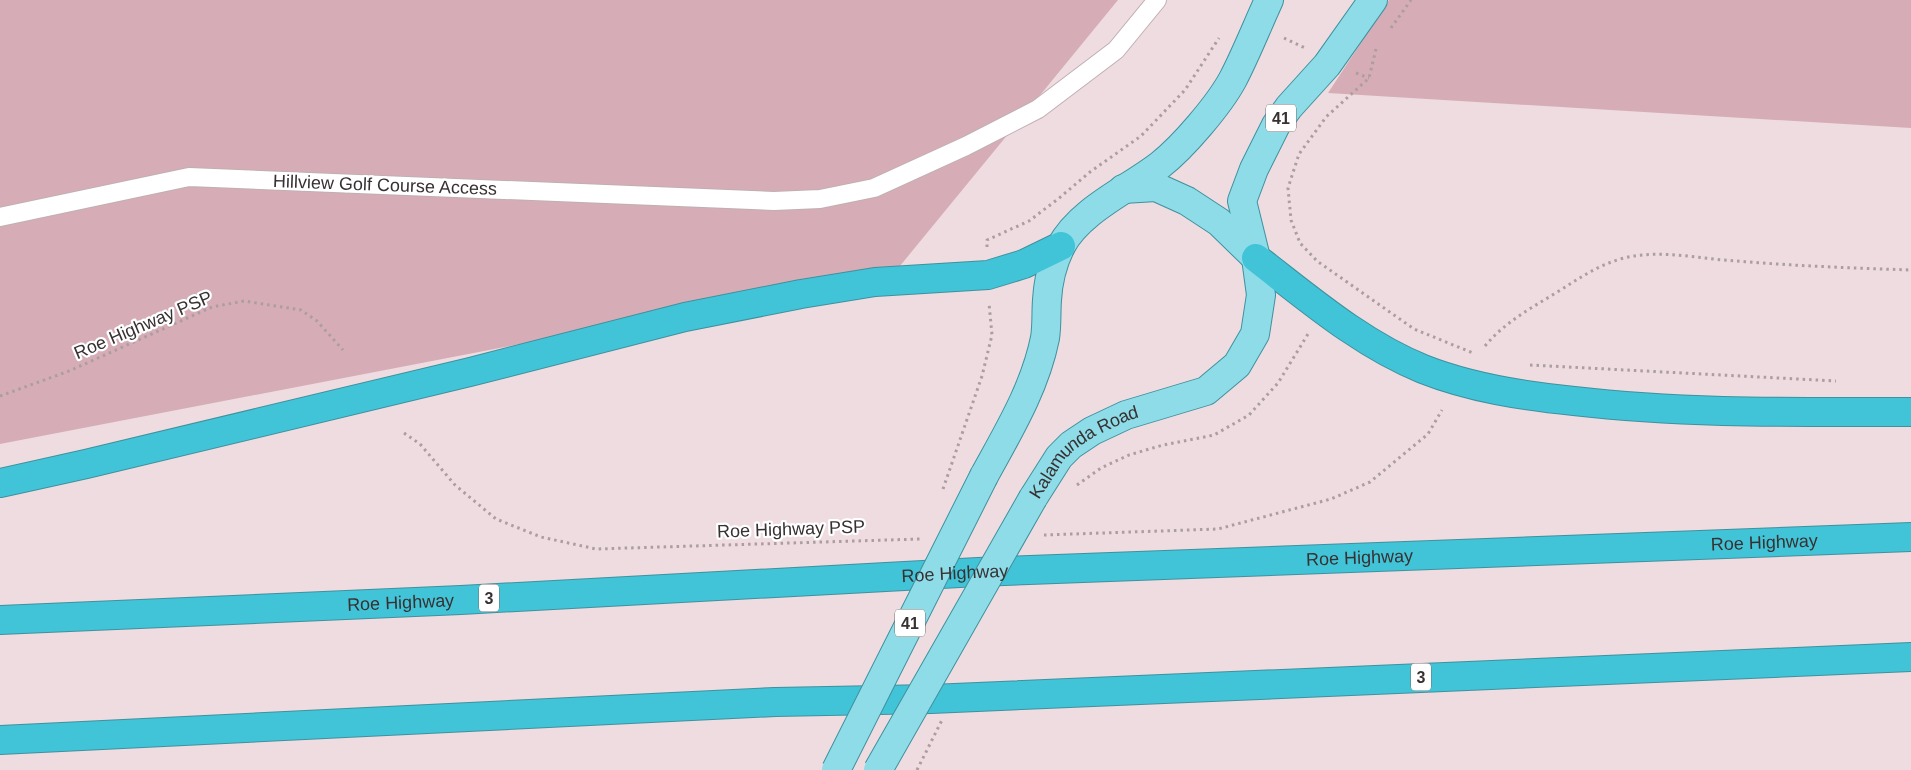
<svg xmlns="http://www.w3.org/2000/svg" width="1911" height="770" font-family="Helvetica,sans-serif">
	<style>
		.green { fill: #d6adb7 }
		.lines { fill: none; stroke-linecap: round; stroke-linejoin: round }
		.lane-casing { stroke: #c0afb2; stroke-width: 20 }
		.primary-casing { stroke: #3e919e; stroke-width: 30 }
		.highway-casing { stroke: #3e919e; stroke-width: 30 }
		.path { stroke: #ab9da0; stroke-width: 3; stroke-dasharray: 2.5 4; stroke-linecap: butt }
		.lane { stroke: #fff; stroke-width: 18 }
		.primary { stroke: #8edce8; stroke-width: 28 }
		.highway { stroke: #42c4d8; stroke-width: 28 }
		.primary-bridge-casing { stroke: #3e919e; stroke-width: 30; stroke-linecap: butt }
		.path-bridge { stroke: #ab9da0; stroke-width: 3; stroke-dasharray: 2.5 4; stroke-linecap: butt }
		.primary-bridge { stroke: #8edce8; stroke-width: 28 }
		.labels { text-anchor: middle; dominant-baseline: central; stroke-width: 4.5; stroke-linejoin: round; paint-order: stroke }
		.shield { fill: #fff; stroke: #746f70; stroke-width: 1 }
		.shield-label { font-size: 16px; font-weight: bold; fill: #383132 }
		.street-label { font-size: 18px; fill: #383132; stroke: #fff }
	</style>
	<rect width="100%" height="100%" fill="#eedce0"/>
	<path class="green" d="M0,0h1118l-223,272 -895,172z
		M1389,0h522v128l-583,-35z"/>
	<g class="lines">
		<defs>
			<path id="lane" d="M0,217l189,-40 585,24 46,-2 54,-11 92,-42 72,-37 78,-59 41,-50"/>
			<g id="primary">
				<path d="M1123,189l33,-2 31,14 32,21 37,36"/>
				<path d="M984,476c24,-44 51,-88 61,-138 2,-12 1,-25 2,-38 1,-18 6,-38 14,-54 19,-36 68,-57 99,-81 23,-18 59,-60 73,-86 13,-25 24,-53 36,-79"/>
				<path id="s1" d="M1033,498l26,-41 12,-12 21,-14 34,-16 80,-24 31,-26 18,-31 6,-39 -5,-37 -14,-57 12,-32 22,-44 13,-18 38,-42 46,-65"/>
			</g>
			<g id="highway">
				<path d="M1256,258c52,40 105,86 167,111 48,19 100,27 151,32 112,13 225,11 337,11"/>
				<path d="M0,483l86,-19 384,-92 215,-55 116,-23 74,-12 113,-7 36,-11 37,-18"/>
				<path id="s2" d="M0,620l461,-20 517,-28 933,-35"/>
				<path d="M0,740l775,-38 156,-3 980,-42"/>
			</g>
		</defs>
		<use href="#lane" class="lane-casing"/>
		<use href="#primary" class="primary-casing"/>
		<use href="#highway" class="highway-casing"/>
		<path class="path" d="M1391,28l20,-28
			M1284,38l21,10
			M1376,49l-7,29 -43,39 -27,37 -11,34 3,32 9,23 17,18 97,68 59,24
			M1356,73l13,5
			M987,247v-7l42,-19 29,-22 32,-27 51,-36 44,-46 34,-52
			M1485,346c19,-23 43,-36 69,-52 23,-14 43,-29 70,-36 37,-9 76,1 113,3 58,5 116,7 174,9
			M1530,365l306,16
			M0,396l69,-25 143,-64 32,-6 57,9 16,11 26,29
			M404,433l16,11 35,41 41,34 45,18 55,12 324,-10
			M1077,485l24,-17 28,-13 34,-10 51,-10 35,-20 29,-32 30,-49
			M943,489l39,-113 10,-41 -3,-32
			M1044,535l174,-6 113,-30 39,-17 58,-48 14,-24"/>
		<use href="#lane" class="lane"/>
		<use href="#primary" class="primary"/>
		<use href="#highway" class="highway"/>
		<defs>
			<path id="primary-bridge" d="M836,770l148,-294
				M878,770l155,-272"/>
		</defs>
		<use href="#primary-bridge" class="primary-bridge-casing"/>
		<path class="path-bridge" d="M917,770l26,-52"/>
		<use href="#primary-bridge" class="primary-bridge"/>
	</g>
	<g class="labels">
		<g class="shield">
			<rect x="1266" y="104.5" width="30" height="27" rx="4"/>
			<rect x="479" y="584.5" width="20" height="27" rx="4"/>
			<rect x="895" y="609.5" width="30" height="27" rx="4"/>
			<rect x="1411" y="663.5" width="20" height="27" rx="4"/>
		</g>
		<g class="shield-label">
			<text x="1281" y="118">41</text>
			<text x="489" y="598">3</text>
			<text x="910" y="623">41</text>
			<text x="1421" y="677">3</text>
		</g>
		<g class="street-label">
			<text transform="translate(385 185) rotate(2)">Hillview Golf Course Access</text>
			<text transform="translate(143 325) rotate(-23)">Roe Highway PSP</text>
			<text stroke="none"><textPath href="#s1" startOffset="71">Kalamunda Road</textPath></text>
			<text transform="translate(791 529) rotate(-2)">Roe Highway PSP</text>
			<text stroke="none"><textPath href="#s2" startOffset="1766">Roe Highway</textPath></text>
			<text stroke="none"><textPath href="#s2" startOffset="1361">Roe Highway</textPath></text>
			<text stroke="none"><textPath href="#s2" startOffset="956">Roe Highway</textPath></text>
			<text stroke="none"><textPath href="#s2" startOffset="401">Roe Highway</textPath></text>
		</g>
	</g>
</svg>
